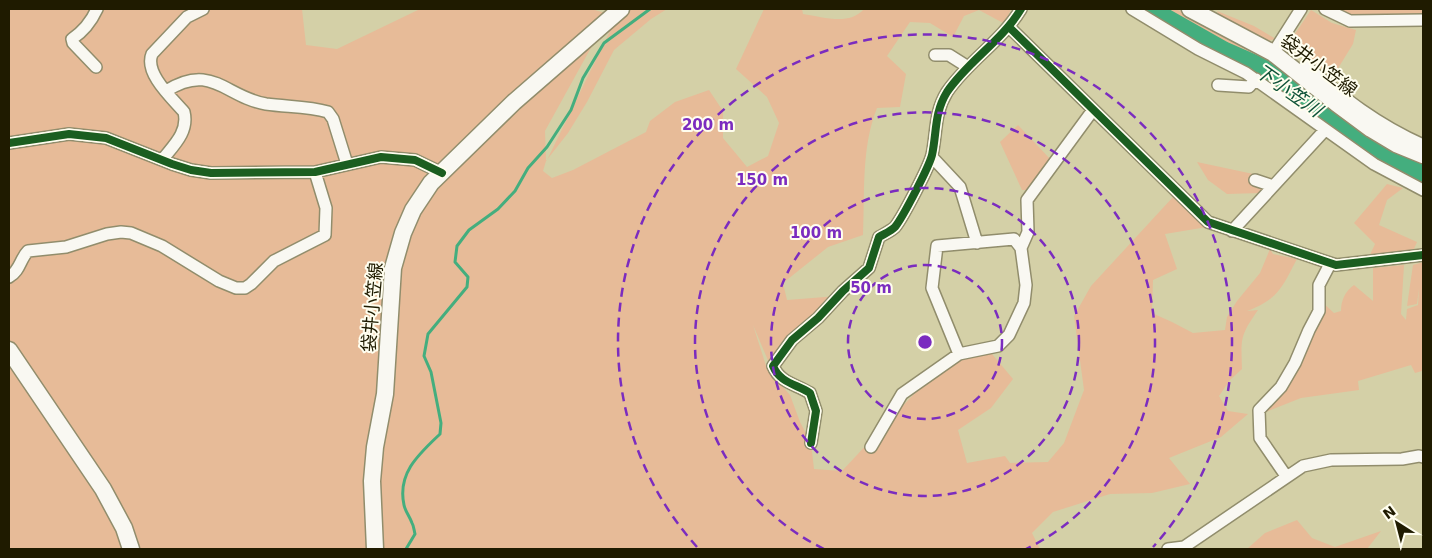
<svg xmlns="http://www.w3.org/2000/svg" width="1432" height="558" font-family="'DejaVu Sans','Noto Sans JP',sans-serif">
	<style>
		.green { fill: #e7bb98; fill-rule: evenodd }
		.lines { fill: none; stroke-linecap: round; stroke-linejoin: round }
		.stream { stroke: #44ae7e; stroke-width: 3 }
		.river { stroke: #44ae7e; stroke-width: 19 }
		.street-casing { stroke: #918d6c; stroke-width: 14 }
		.secondary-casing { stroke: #918d6c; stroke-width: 19 }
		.street { stroke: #f9f8f2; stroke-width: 11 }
		.secondary { stroke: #f9f8f2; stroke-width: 16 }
		.cycleway-casing { stroke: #fffeef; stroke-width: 11 }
		.cycleway { stroke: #1b5e20; stroke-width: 8 }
		.ring { fill: none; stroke: #7b2cbf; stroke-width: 2.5; stroke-dasharray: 9 6 }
		.labels { text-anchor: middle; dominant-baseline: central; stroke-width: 4; stroke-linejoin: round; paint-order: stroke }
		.street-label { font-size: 18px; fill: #1f1b00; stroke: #fffeef }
		.water-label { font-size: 19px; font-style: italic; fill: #0f5339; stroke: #fffeef }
		.centre { fill: #7b2cbf; stroke: #fffeef; stroke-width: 2.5 }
		.ring-label { font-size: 15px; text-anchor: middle; font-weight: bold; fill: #7b2cbf; stroke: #fffeef; stroke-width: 4; stroke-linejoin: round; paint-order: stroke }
	</style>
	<rect width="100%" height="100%" fill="#d4d0a7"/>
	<path class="green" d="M9,9h293l4,36 31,4 83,-40h172l25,8 11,-8h39l-16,10 -37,31 -27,52 -19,31 -22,28 -3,10 9,7 21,-8 73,-38 4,-11 25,-19 34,-12 14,21v27l24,29 21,-11 11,-33 -12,-26 -31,-28 28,-60h38l1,5c21,3 46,12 61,-5h147l-6,15 -26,-14 -15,6 -11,21 -23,-14 -20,-1 -23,34 19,18 -6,33 -23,1c-16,40 -12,85 -14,127l-35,12 -45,36 4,17 51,-4 -68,69 -17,-40 14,44 23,26 10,27 11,21 3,26 28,2 113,-121 32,-2 26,31 -22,29 -33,22 9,33 38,-7 5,7 38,-1 16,-19 20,-53 -10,-74 17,-30 82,-89 34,30 -42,7 12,35 -24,11 -1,33 20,9 21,11 32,-3 2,-13 10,-16 23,-28 10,-24 3,5 24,5c-15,28 -18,40 -50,52l11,-1c-18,26 -17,28 -16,59l-12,11 -11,16 9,15 20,3 -27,23 -52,21 21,26 -38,9 -42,1 -57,18 -21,21 8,16h-1031zM610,31l-63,129h-1l-1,-29 48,-87z
		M1138,9h38l98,48 149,105v23l-43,-23z
		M1332,9h91v11l-79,-2z
		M1311,10l21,13 24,7 -3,14 -21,34 -42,-37z
		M1217,11l37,15 22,13 -9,2 -47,-23z
		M1018,125l34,36 -24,29h-6l-22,-48z
		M1197,162l75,16 -11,15 -34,1 -19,-14z
		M1387,184l16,4 -16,12 -8,25 38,17 -3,7 -46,10 7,-15 -21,-21z
		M1423,262v110l-1,-1 -7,2 -4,-8 -53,16 1,9 -58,8 -38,15 14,-16 44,-96 13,12 7,-2c0,-10 4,-20 13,-26l19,16v-33l31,-3 -3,49 5,6 1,-11 11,-4 1,-17 -2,16 -10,2 6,-41z
		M1297,520l15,18 23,9 46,-16 -14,18h-120l18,-16z"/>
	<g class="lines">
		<path class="stream" d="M406,549l9,-15c-1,-3 -1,-8 -3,-11 -2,-6 -7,-12 -8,-18 -7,-32 15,-51 36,-71l1,-11 -10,-51 -7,-16 4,-22 39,-47 1,-10 -13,-15 2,-16 12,-16 29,-21 17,-18 13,-23 19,-21 24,-37 12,-32 21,-35 46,-34"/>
		<path class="river" d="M1152,9l10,7 62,35 39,17 109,83 51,24"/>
		<defs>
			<path id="street" d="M1132,9l66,40 48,24 128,91 49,26
				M1325,9l25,12 73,-1
				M1009,27l199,195 128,43 87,-10
				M1273,53l28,-44
				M935,55h14l19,12
				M96,67l-23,-24 -1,-4c12,-8 19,-17 25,-30
				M1297,72l9,-6c39,33 70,58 117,79
				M1218,85l31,2 7,-8
				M166,91c46,-29 59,6 100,13 21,3 42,2 62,8l5,7 14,45
				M9,143l60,-9 37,4 66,26 19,6 20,3 104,-1 66,-15 34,3 27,13
				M932,157l28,30 17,56
				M162,160c11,-14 27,-28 22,-48 -12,-14 -40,-39 -32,-58l35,-37 16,-8
				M1255,180l18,6
				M1232,231l93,-101
				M1021,248l7,-16 -1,-32 66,-90
				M9,277c11,-6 11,-18 19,-26l38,-4 41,-13 14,-2 10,1 31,13 57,35 17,7h9l6,-4 23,-23 51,-26 1,-27 -11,-36
				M811,443l5,-32 -6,-18c-14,-9 -30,-10 -37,-27l19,-26 26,-22 25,-27 26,-23 10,-31c5,-3 12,-6 16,-10 8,-10 34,-60 37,-72 5,-23 2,-42 15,-63 21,-31 54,-50 74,-83
				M871,447l31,-53 57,-40 39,-8 11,-11 15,-32 2,-18 -5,-37 -7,-9 -77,7 -5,42 27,66
				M1286,476l-26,-38 -1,-28 22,-23 14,-24 14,-33 10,-19v-26l11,-21
				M1168,549l16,-2 119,-81 28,-6 71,-1 17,-3 4,1"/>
			<path id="secondary" d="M1190,9l83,44 63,50 35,26 25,15 27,11
				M9,350l94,139 21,39 7,21
				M375,549l-3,-68 3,-34 10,-53 8,-126 10,-35 10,-23 18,-27 83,-81 107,-93"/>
		</defs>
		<use href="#street" class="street-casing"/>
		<use href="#secondary" class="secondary-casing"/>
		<use href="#street" class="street"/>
		<use href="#secondary" class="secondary"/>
		<defs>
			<path id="cycleway" d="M1009,27l199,195 128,43 87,-10
				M9,143l60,-9 37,4 66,26 19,6 20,3 104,-1 66,-15 34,3 27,13
				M811,443l5,-32 -6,-18c-14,-9 -30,-10 -37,-27l19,-26 26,-22 25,-27 26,-23 10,-31c5,-3 12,-6 16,-10 8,-10 34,-60 37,-72 5,-23 2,-42 15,-63 21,-31 54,-50 74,-83"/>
		</defs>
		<use href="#cycleway" class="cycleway-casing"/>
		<use href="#cycleway" class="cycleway"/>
	</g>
	<g class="ring">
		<circle cx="925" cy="342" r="77"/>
		<circle cx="925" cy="342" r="154"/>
		<path d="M824 549A230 230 0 1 1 1026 549"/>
		<path d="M697 547A307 307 0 1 1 1153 547"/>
	</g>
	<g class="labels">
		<g class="street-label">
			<text transform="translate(1319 65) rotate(37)">袋井小笠線</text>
			<text transform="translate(372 307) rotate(-85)">袋井小笠線</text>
		</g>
		<g class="water-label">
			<text transform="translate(1289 90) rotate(35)">下小笠川</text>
		</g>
	</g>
	<circle cx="925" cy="342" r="8" class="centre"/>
	<g class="ring-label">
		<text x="708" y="130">200 m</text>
		<text x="762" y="185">150 m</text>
		<text x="816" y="238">100 m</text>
		<text x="871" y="293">50 m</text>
	</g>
	<rect width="1432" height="558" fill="none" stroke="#1f1b00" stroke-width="20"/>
	<g transform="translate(1397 523) rotate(324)" stroke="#fffeef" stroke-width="4" paint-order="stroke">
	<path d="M0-4L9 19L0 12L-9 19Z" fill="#1f1b00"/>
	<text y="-8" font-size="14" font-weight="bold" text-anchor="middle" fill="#1f1b00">N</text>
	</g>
</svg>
